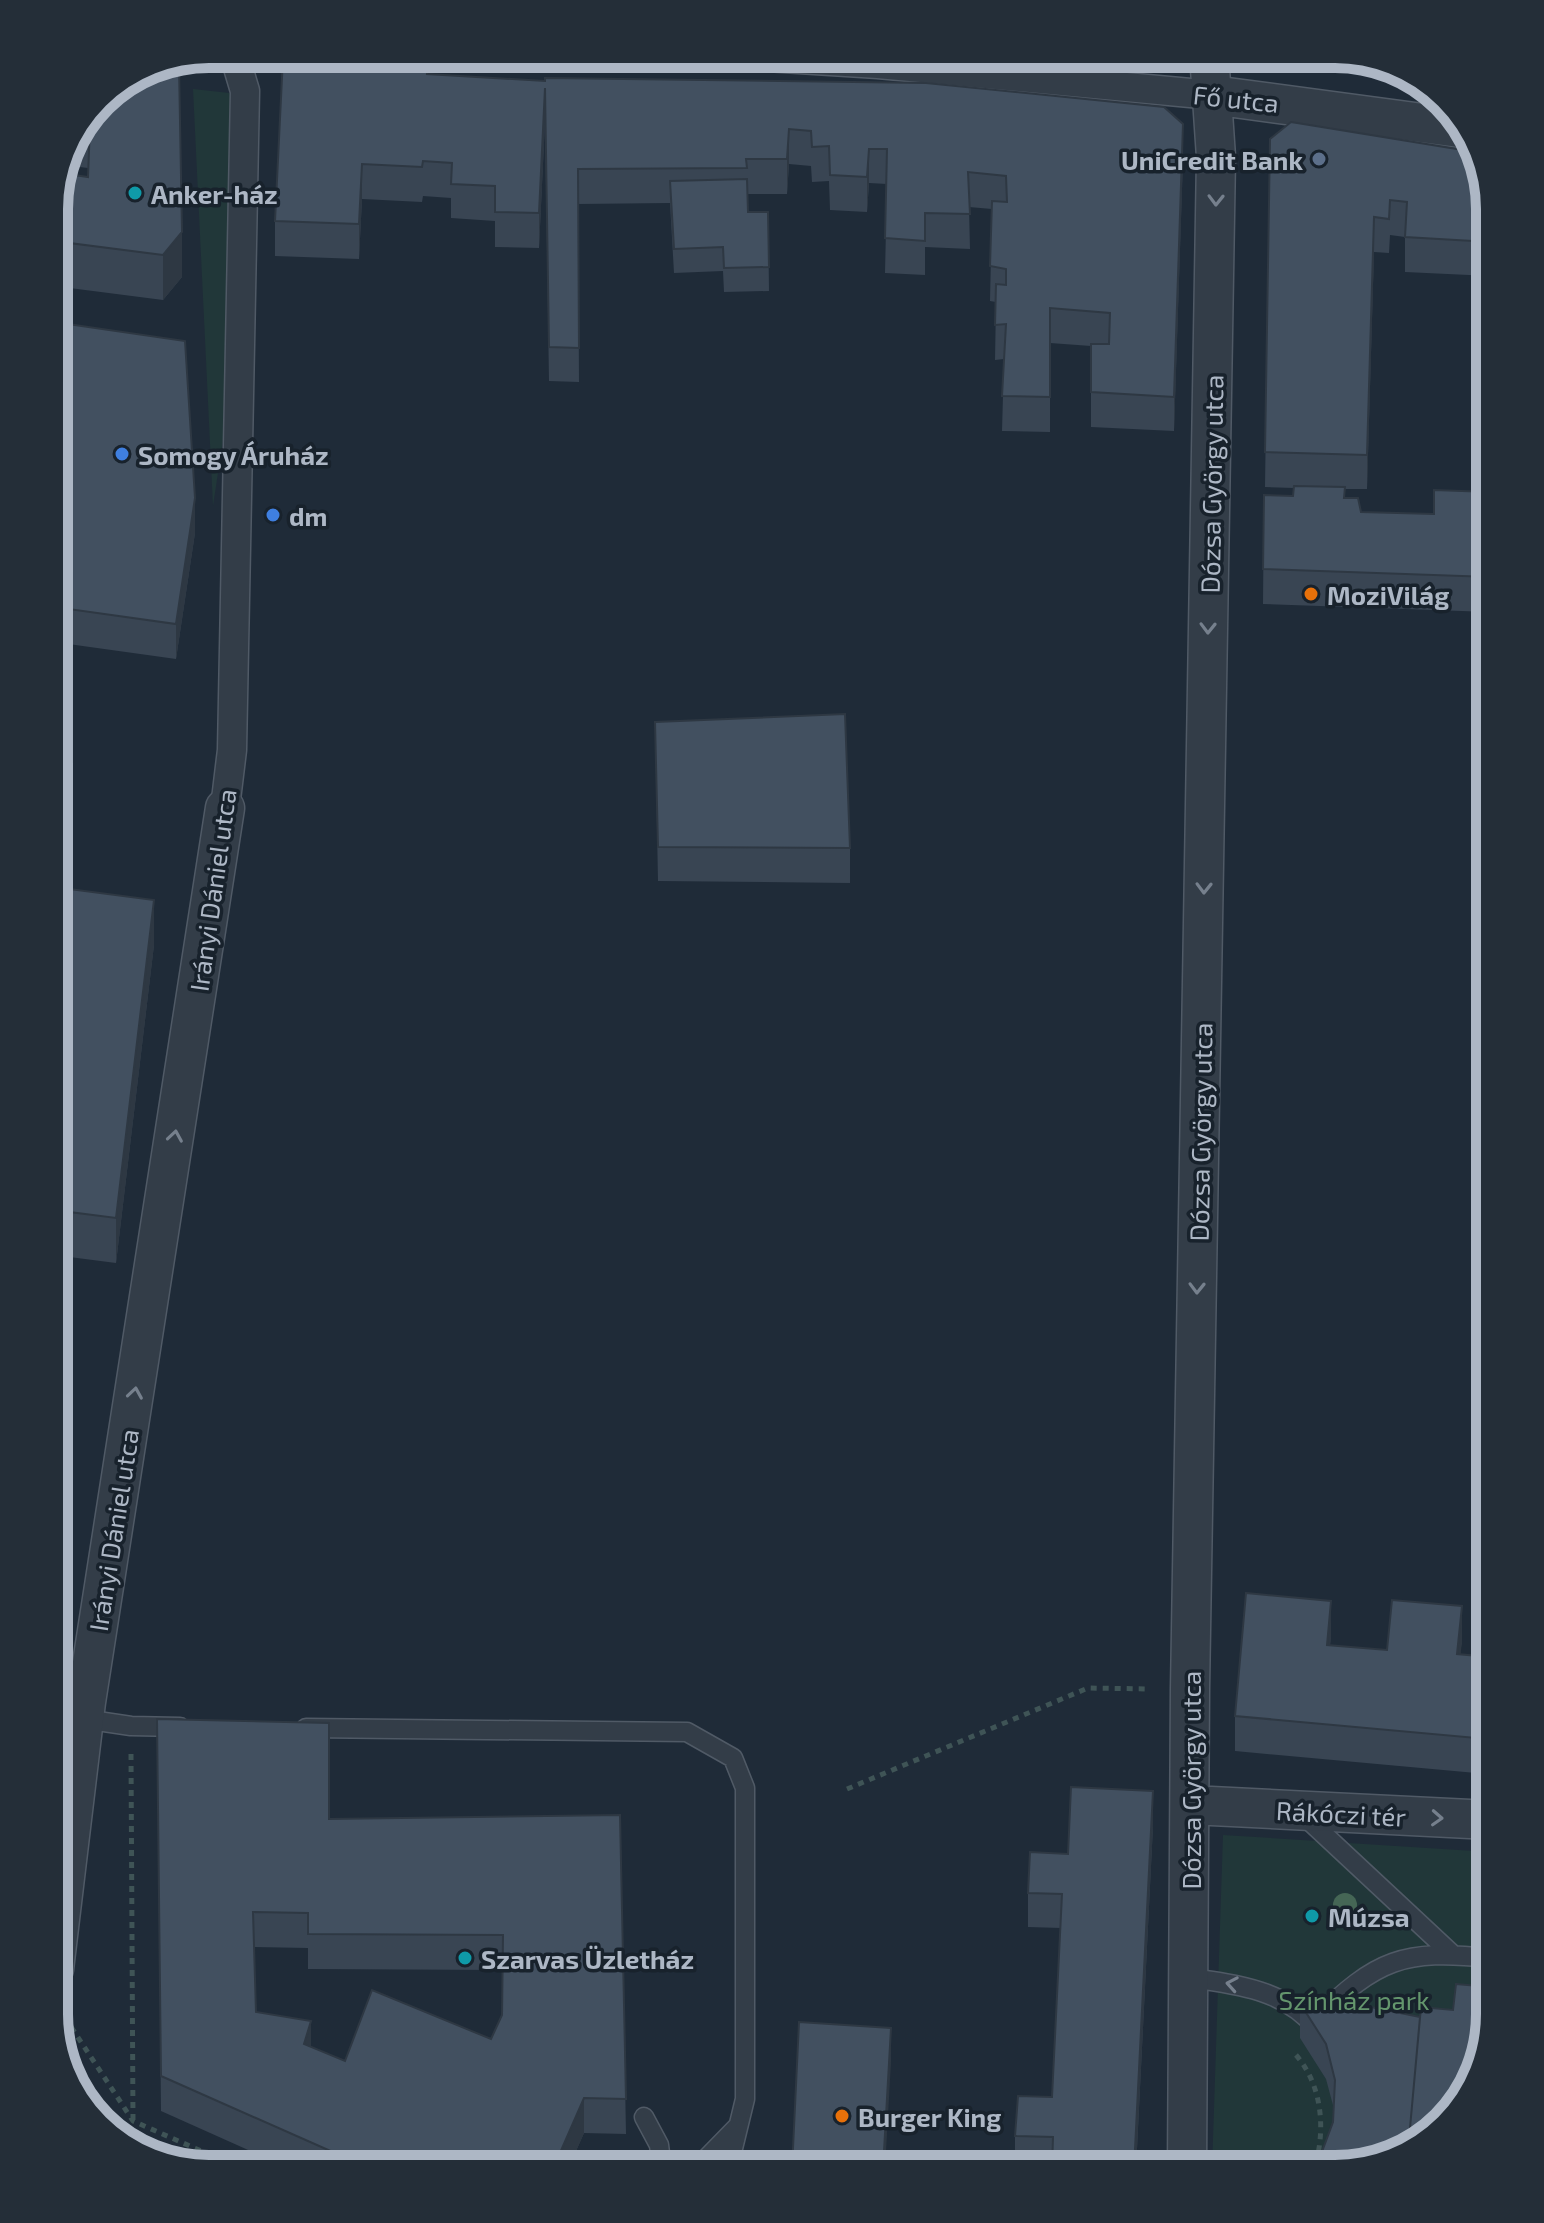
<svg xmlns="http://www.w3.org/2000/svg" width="1544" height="2223" font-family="'Exo 2',sans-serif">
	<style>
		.green { fill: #213739 }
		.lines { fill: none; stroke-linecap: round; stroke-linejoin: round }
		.service-casing { stroke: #505a66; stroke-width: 21 }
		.pedestrian-casing { stroke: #505a66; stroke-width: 31 }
		.minor-casing { stroke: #505a66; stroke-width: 41 }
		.path { stroke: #3f5456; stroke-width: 5; stroke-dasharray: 6 6; stroke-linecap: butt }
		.service { stroke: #333d48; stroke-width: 18 }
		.pedestrian { stroke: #333d48; stroke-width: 28 }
		.minor { stroke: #333d48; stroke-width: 38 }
		.tree { fill: #456655 }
		.wall { fill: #394553; fill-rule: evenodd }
		.shaded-wall { fill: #2e3843 }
		.building { fill: #425060; stroke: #2e3843; stroke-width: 2; fill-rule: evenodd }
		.oneway { stroke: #76808d }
		.service-dot { fill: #5c6f8a; stroke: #18222c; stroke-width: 3 }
		.culture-dot { fill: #0f9aa8; stroke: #18222c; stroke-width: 3 }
		.shop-dot { fill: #3f7fe0; stroke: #18222c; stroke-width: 3 }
		.food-dot { fill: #e8710a; stroke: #18222c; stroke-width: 3 }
		.labels { text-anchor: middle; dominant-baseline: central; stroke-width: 7; stroke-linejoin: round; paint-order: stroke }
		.street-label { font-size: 26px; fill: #adb7c5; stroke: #18222c }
		.poi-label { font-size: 26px; font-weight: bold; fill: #adb7c5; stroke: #18222c; text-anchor: start }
		.park-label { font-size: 26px; fill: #64966d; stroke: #18222c }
		.rim { fill: none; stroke: #adb7c5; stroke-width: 10 }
	</style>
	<rect width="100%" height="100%" fill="#1f2b38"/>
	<path class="green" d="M193,89l46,5 -7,286 -19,126z
		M1223,1835l267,17v163l-154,154h-124z"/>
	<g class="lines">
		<defs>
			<path id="service" d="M84,1719l47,7 49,1
				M306,1728l381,4 46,26 12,30v311l-17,70
				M1303,1815l149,139
				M1190,1978c46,6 96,12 127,51
				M1315,2020c62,-61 88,-71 175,-62
				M644,2117l15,28 3,24
				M696,2169l41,-42"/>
			<path id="pedestrian" d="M716,54l162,10 334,31
				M225,808l7,-58 13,-659 -11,-37"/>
			<path id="minor" d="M1212,95l255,34
				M1191,1805l299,15
				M54,1969l32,-267 139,-894
				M1187,2169l3,-480 26,-1532 -7,-103"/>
		</defs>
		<use href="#service" class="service-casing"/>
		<use href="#pedestrian" class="pedestrian-casing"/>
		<use href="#minor" class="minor-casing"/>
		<path class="path" d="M131,1754l2,367
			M847,1789l241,-101 62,1
			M58,2007l75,114 109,48
			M1296,2055c27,31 30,77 18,114"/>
		<use href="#service" class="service"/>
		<use href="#pedestrian" class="pedestrian"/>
		<use href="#minor" class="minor"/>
	</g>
	<circle class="tree" cx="1345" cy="1905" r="12"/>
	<path class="wall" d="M428,74l755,85 -9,272 -83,-4v-81l-41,-3v89l-48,-1 2,-72 -9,1 1,-58 -6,-1 2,-92 -23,-2 1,42 -45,-2v28l-40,-2 2,-89 -18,-1 -2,29 -37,-2 -1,-29 -17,1 -1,-16 -22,-2 -2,30h-40l1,18h20l1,79 -45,1 -1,-21 -49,2 -4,-70 -92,1 1,178 -30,-1 -4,-259 -6,126 -44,-1v-26l-44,-3v-20l-28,-2 -1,6 -60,-3 -3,60 -84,-3v-35z
		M106,93l76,184 -19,23 -109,-14v-88l34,-21v-9l-25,-3 7,-25z
		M1270,139l220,70v67l-85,-4v-35l-15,-2 -1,18 -15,-1 -7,237h-22v9l16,14 73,2 56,-22v120l-227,-8 1,-109 29,1 1,-8 -29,-1z
		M54,322l141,211 -19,126 -122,-17z
		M655,722l195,126v35l-192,-2z
		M54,887l100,58 -38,318 -62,-8z
		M1331,1636l-1,9 57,5 75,-9 -2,13 30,3v82l-3,35 -252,-23v-35z
		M157,1719l172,100 291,-4 6,319 -42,-1 -16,36h-277l-130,-58zM254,1947l54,1v21l194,1v45l-11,24 -146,22 -34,-14 -55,-35z
		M1153,1826l-17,343h-121v-33l37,-39 9,-169 -33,-1v-34l40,-39z
		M1490,1987l-157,135 1,-13 -8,-30 -26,-41v-35l120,14 33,-7z"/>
	<path class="shaded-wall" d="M545,88v34l-6,126v-35z
		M1183,124v35l-9,272v-34z
		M789,129v35l-2,30v-35z
		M869,149v34l-2,29v-35z
		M362,164v35l-3,60v-35z
		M1374,217v35l-7,237v-34z
		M182,232v45l-19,23v-45z
		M195,498v35l-19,126v-35z
		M154,900v45l-38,318v-45z
		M67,1472v23l-13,125v-24z
		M1331,1601v35l-4,44v-35z
		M1462,1606v35l-5,48v-35z
		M1490,1704v35l-3,35v-35z
		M1153,1791v35l-17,343h-2z
		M311,2021v35l-7,-12z
		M891,2028v34l-6,107h-2z
		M584,2098v35l-16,36h-15z"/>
	<path class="building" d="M283,57l145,10 -1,7 118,7v-3l381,5 238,24 19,17 -9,273 -83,-5v-48h18l1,-31 -60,-5v89l-48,-1 4,-72 -11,1 1,-41 10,1v-16l-16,-3 2,-65 15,1 -1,-26 -38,-4 2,42 -45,-1v28l-40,-3 2,-89h-18l-2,28 -37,-2 -1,-29 -17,1 -1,-16 -22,-2 -2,30h-41l1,9 -169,1 1,179 -30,-1 -4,-259 -6,125 -44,-1v-26l-44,-2 1,-21 -29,-2 -1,6 -60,-3 -3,60 -84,-3z
		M179,65l3,167 -19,23 -109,-14v-43l7,-25 27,4 2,-53 -7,-1 23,-30z
		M1291,122l184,30 15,57v33l-85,-5 2,-35 -17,-2 -1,19 -15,-2 -7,238 -102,-3 5,-313z
		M747,179l1,33h20l1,55 -45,1 -1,-21 -49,2 -4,-68z
		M54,322l131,19 10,157 -19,126 -122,-17z
		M1294,486l51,1 -1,11h14l3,14 73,2v-24l56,2v85l-227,-8 1,-74 29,1z
		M845,714l5,134 -192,-1 -3,-125z
		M54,887l100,13 -38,318 -62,-8z
		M54,1469l13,3 -13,124z
		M1246,1593l85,8 -4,44 60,5 5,-50 70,6 -5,48 33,3v47l-3,35 -252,-23z
		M157,1719l172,4v96l291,-4 6,284 -42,-1 -31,71 -153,-2 -56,-10 -183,-81zM253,1912l55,1v21l195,1 -1,80 -11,24 -119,-49 -27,71 -41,-17 7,-23 -55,-9z
		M1071,1787l82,4 -19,378h-82l1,-32 -38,-1 3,-40 34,1 10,-203 -34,-1 2,-41 38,2z
		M1456,1984l34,3v28l-21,77 -57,56 -4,2 13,-143 32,3z
		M1300,2003l61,2 59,12 -12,133 -72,19h-25l9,-12 13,-35 2,-42 -9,-36z
		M799,2022l92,6 -8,141h-91z"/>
	<defs><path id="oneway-chevron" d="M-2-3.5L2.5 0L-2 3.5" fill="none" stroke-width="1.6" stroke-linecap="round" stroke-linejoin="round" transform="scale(2)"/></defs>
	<g class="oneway">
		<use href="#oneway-chevron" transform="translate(1216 200) rotate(91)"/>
		<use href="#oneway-chevron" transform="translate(1208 628) rotate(91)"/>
		<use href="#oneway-chevron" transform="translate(1204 888) rotate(91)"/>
		<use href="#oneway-chevron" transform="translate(175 1136) rotate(-81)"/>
		<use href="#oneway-chevron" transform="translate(1197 1288) rotate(91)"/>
		<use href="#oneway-chevron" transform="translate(135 1393) rotate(-81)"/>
		<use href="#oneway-chevron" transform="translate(1437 1818) rotate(3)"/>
		<use href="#oneway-chevron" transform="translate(1232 1984) rotate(-170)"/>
	</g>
	<circle class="service-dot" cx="1319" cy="159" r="8"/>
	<g class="culture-dot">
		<circle cx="135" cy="193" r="8"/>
		<circle cx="1312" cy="1916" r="8"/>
		<circle cx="465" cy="1958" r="8"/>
	</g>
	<g class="shop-dot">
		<circle cx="122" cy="454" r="8"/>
		<circle cx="273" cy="515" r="8"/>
	</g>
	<g class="food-dot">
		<circle cx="1311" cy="594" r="8"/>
		<circle cx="842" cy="2116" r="8"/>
	</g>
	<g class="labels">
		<g class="street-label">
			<text transform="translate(1236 98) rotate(6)">Fő utca</text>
			<text transform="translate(1211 484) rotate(-89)">Dózsa György utca</text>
			<text transform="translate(212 890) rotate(-82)">Irányi Dániel utca</text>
			<text transform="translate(1200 1132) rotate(-89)">Dózsa György utca</text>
			<text transform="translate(113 1530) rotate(-81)">Irányi Dániel utca</text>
			<text transform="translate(1190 1780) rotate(-90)">Dózsa György utca</text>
			<text transform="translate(1341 1813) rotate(3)">Rákóczi tér</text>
		</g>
		<g class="poi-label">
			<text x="1303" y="159" text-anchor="end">UniCredit Bank</text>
			<text x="151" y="193">Anker-ház</text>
			<text x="138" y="454">Somogy Áruház</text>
			<text x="289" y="515">dm</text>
			<text x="1327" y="594">MoziVilág</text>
			<text x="1328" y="1916">Múzsa</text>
			<text x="481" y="1958">Szarvas Üzletház</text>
			<text x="858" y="2116">Burger King</text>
		</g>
		<g class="park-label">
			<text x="1354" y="1999">Színház park</text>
		</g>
	</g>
	<path d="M0 0H1544V2223H0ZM209 68H1335A141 141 0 0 1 1476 209V2014A141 141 0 0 1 1335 2155H209A141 141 0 0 1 68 2014V209A141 141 0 0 1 209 68Z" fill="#242e38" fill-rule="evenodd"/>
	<path class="rim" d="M209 68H1335A141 141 0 0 1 1476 209V2014A141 141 0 0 1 1335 2155H209A141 141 0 0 1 68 2014V209A141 141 0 0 1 209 68Z"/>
</svg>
